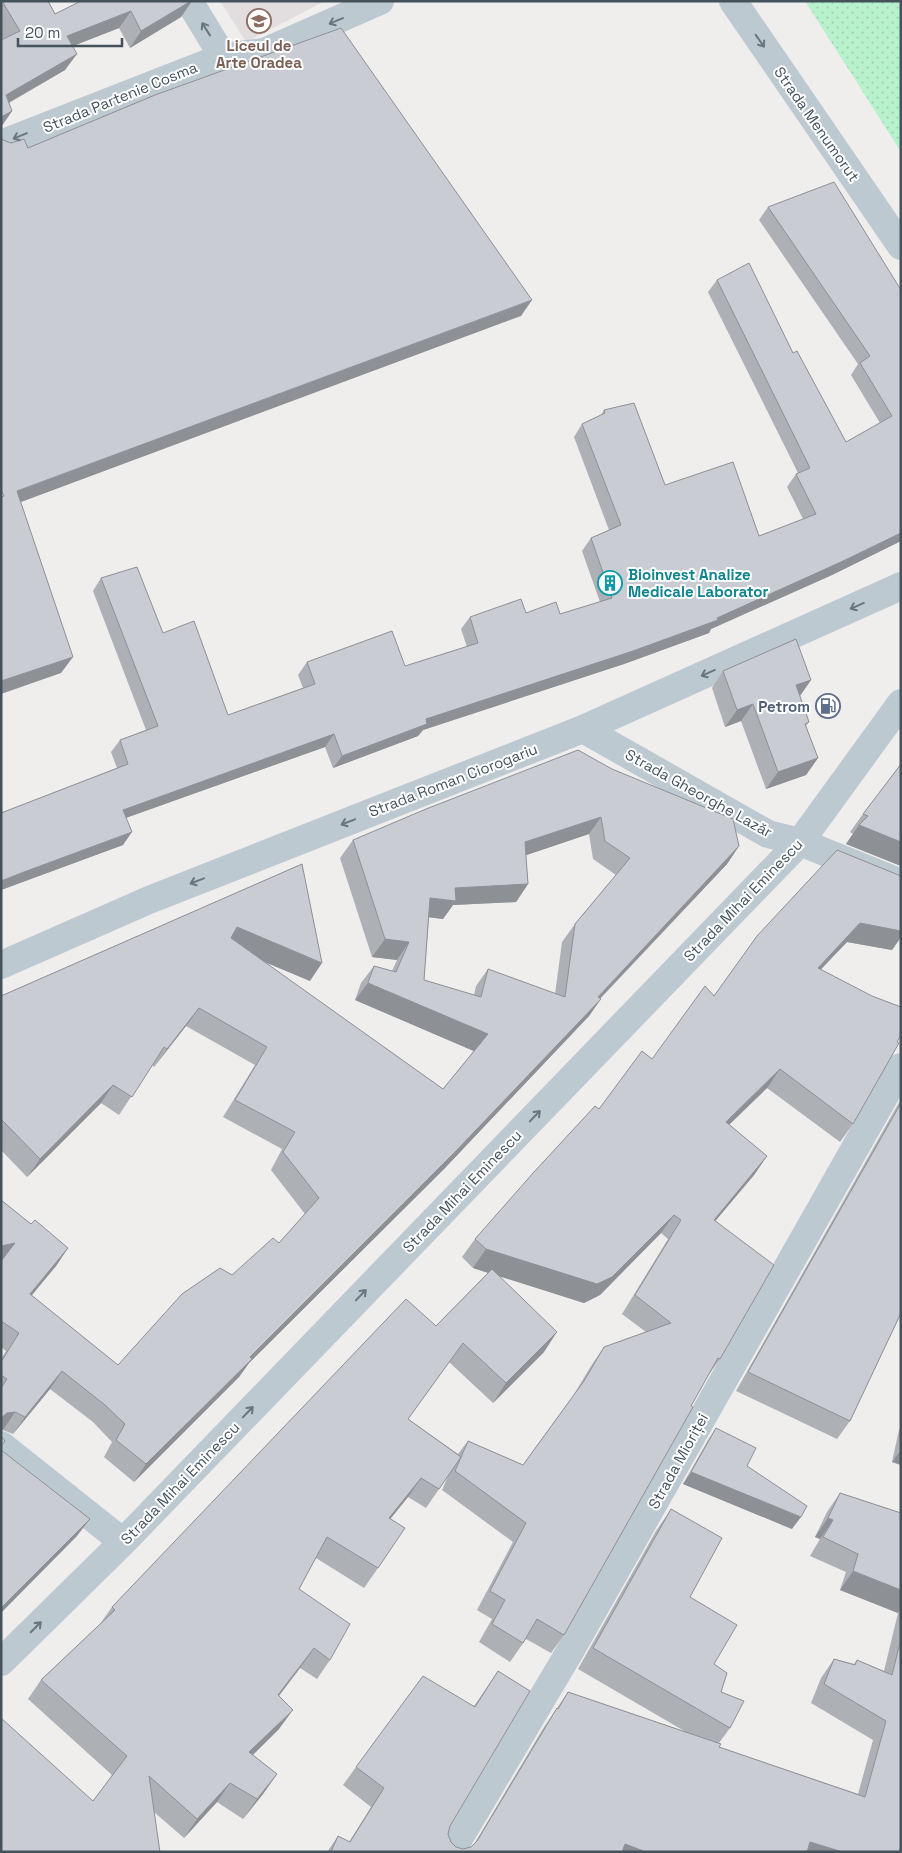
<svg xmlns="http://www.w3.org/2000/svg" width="902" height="1853" font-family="'Space Grotesk',sans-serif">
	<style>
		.education { fill: #e2dedf }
		.park { fill: url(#park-dots) }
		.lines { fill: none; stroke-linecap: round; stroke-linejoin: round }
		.street { stroke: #bdc9d1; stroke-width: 28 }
		.wall { fill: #adb0b5; fill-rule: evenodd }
		.shaded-wall { fill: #8d9094 }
		.building { fill: #c9cdd3; stroke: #8d9094; fill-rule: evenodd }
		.oneway { stroke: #68767f }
		.labels { text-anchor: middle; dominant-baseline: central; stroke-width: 4; stroke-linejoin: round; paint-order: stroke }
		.education-label { font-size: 15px; font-weight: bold; fill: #785e54; stroke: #fff }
		.street-label { font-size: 15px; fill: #44525c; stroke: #fff }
		.culture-label { font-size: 15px; font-weight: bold; fill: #0d838f; stroke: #fff; text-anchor: start }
		.service-label { font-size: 15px; font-weight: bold; fill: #4e5e75; stroke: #fff; text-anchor: end }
	</style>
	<defs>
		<pattern id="park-dots" width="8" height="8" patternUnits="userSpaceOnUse" patternTransform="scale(1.25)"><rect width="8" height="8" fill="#b8f2cc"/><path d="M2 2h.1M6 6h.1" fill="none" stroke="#9fd1b2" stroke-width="1.8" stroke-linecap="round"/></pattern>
	</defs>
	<rect width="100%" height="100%" fill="#f0eded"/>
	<path class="education" d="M220,1h105l-79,41z"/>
	<path class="park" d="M805,1h96v151z"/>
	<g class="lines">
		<path class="street" d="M189,1l34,56
			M733,1l168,245
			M1,144l222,-87 41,-5 116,-51
			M583,729l185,105 32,8 101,41
			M1,965l148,-65 434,-171 318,-143
			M1,1445l122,97
			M1,1662l122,-120 677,-700 101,-139
			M451,1852l118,-199 332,-586"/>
	</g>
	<path class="wall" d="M1,1h47l7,13 26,-13h111l-11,16 -51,31 -11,-20 -46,18 -8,24 -56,33 3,8 -11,16v-87l2,-1 -2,-3z
		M768,207l133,83v251l-69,34 -121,54 -2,4 -85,31 -201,66 -5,6 -85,32 -8,-21 -199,71 -3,27 -122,45v-77l116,-45 -6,-16 9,-12 26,-10 -53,-139 8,-13 62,55 65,82 75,-27 -5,-13 9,-13 98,4 62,-19 -6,-18 9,-12 56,-4 34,1 40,-12 -18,-51 9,-13 18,-8 -35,-93 8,-13 19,-9 3,-5 61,75 94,51 44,-17 -16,-32 9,-13 2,-1 -90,-181 9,-12 76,73 53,89 34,-19 -29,-48 7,-11 -99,-144z
		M723,671l88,9 -11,16 9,26 -3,4 12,32 -12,17 -40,14 -25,-68 -16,6 -13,-39z
		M578,750l161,96 -12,18 -126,134 -12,18 -145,153 -195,194 -10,14 -105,105 -30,-25 8,-15 -19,-20 -43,-33 -37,45 -10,-4h-2v-71l5,-8 -5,-4v-147l30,24 37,24 -12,18 -25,29 87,70 114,-90 47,-32 26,-29 -34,-44 11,-21 -59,-32 32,-52 -69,-39 -32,41 -2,-2 -33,50 -18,-12 -74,74 -26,-27v-154l301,-132 8,117 -46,-19 179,127 31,-38 -119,-51 6,-17 13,-17 18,5 5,-11 -25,-3 -32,-99 13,-18zM589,834l4,25 23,16 -41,49 -13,18 -7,52 -67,-25 -12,17 -2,9 -50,-15 5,-63 14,2 10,-14 63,-3 12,-18 -2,-29z
		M901,764v102l-55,-22 7,-10 -3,-2 13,-18z
		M901,876v61l-9,13 -45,-8 -26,27 32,155 -13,18 -73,-54 -38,37 38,31 -13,19 -39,46 5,138 -13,18 -143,258 -13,18 -25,-14 -16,23 -31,-20 13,-23 -15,-9 36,-68 -71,-52 6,-14 -22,32 -18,-11 -18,22 -12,49 -14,20 -48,-30 -17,31 31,71 -13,19 -17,-11 -21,28v33l-26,26 24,19 -14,20 -20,25 -26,-17 -33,36 -30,-26 -61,-11 19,-26 -84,-76 13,-19 59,-56 12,-17 324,-281 52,-53 -15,-5 -11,-11 13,-18 124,-130 53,-50 62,-63zM661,1233l7,6 -46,75 24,18 -42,15 -13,19 -18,30 -50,69 -55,-24 -10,13 -50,-35 41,-57 44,41 51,-51 -44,-76 84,27 16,-8z
		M901,1099v214l-51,108 -13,18 -101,-48z
		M901,1427v38l-9,-3 7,-32z
		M716,1428l31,38 45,63 -109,-45 25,-44z
		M840,1493l61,20v333l-2,6h-572l11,-16 11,6 22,-35 -28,-22 13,-18 118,-61 24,-35 -50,163 3,8 5,5 7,2 8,-2 2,-1 71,-119 24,-35 118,40 -108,-63 78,-138 15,-22 19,88 24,67 16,64 -11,15v4l139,47 15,-54 -62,-37 10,-25 13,-19 20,5 3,-4 27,11 14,-58 -58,-23 6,-18 -36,-16 10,-17 -5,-2 12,-25z"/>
	<path class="shaded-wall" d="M191,1h1l-11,16 -51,31 11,-17z
		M131,11l-12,17 -64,25 12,-17z
		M77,54l-12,16 -64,37 5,-12z
		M12,111l-11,16v-10z
		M532,300l-11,16 -516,192 12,-17z
		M901,533v8l-69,34 -121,54 -2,4 -85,31 -201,66 -5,6 -85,32 9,-12 84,-37 291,-101z
		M73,657l-12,16 -60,21v-13z
		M811,680l-12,17 -3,-12z
		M753,704l-12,17 -16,6 12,-17z
		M334,734l-9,13 -211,75 9,-12z
		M818,758l-12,17 -40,14 12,-17z
		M601,817l-12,17 -77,26 13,-18z
		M859,825l42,17v24l-55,-22z
		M132,832l-9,13 -122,45v-9l23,-9z
		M739,846l-12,18 -142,150 13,-17z
		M528,884l-12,18 -63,3 -10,14 -25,-3 12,-18 25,-10z
		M860,923l41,8v6l-9,13 -45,-8 -42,44 13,-18z
		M237,927l85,36 -12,18 -85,-36z
		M385,939l24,3 -12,18 -25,-3z
		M368,983l120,51 -12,18 -121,-52z
		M601,999l-12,17 -145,153 -195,194 -10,14 -105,105 12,-18 104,-107z
		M199,1008l-13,18 -32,41 13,-18z
		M780,1069l-13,19 -54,52 13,-18z
		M113,1085l-12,18 -74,74 13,-18z
		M767,1156l-13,19 -53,63 13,-18z
		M674,1215l-13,18 -61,62 -16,8 -111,-35 13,-19z
		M15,1243l-14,18v-15z
		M68,1248l-12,18 -38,46 12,-18z
		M557,1332l-13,20 -51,51 13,-20z
		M62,1371l-12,18 -37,45 12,-17z
		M15,1412l-12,18h-2v-12l6,-5z
		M901,1450v15l-9,-3z
		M691,1472l110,45 -9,12 -109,-45z
		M421,1478l-13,19 -33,41 14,-20z
		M828,1518l5,2 -13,19 -5,-2z
		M90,1519l-13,17 -76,77v-5z
		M853,1571l48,19v19l-3,4 -58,-23z
		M314,1648l-14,20 -36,47 14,-20z
		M293,1710l-14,19 -43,42 13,-19z
		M277,1774l-14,20 -20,25 14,-20z
		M230,1783l-13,19 -33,36 13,-19z
		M810,1842l33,10h-40z
		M625,1844l21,8h-26z"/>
	<path class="building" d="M2,1h46l7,13 26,-13h110l-50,30 -10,-20 -64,25 10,18 -71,41 6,16 -11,6v-77l19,-9z
		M341,28l191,272 -515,191 56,166 -72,24v-184l3,-1 -3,-6v-353l2,3 8,3 13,-4 4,9 127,-53z
		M834,182l67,108v243l-60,29 -124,56 1,2 -85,31 -207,68 1,5 -85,32 -8,-22 -211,76 9,22 -108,40 -23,9v-68l127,-49 -8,-24 38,-14 -57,-148 36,-11 26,66 31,-12 34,94 87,-31 -8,-22 85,-31 13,35 73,-23 -8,-26 51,-18 5,14 30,-11 4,12 52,-16 -21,-60 30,-13 -39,-101 23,-11 -1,-3 30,-7 31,82 68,-23 26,74 57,-22 -20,-40 14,-6 -93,-188 32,-17 44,90 4,-2 49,91 46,-26 -32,-53 10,-7 -102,-149z
		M796,639l15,41 -15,5 13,37 -4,2 13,34 -40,14 -25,-68 -16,6 -14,-39z
		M578,750l34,19 121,50 6,27 -141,151 3,2 -145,152 -206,206 2,2 -106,105 -30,-24 9,-16 -20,-19 -43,-34 -37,46 -10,-5 -8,1 -6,5v-30l6,-9 -6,-4v-13l18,-29 -18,-12v-60l14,-18 -14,3v-46l30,24 4,-4 33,28 -38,46 88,71 64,-71 38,-26 12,7 41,-37 6,5 40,-45 -36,-46 12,-20 -60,-32 32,-53 -68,-39 -32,41 -3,-2 -32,50 -19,-12 -73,74 -39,-40v-123l301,-132 20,99 -85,-36 -6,11 212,151 45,-55 -120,-51 6,-17 22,6 13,-30 -24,-3 -32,-99 73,-31zM601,817l4,24 25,17 -55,66 -10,73 -77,-28 -7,28 -57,-17 6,-82 26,3 -1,-13 73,-4 -3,-42z
		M901,764v78l-42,-17 9,-9 -5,-2z
		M837,850l64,26v55l-41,-8 -42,45 54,28 29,11v28l-4,7 2,1 -46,81 -73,-55 -54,53 41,34 -53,64 60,45 -54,94 -2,-1 -27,48 2,1 -129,228 -27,-16 -14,24 -31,-19 13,-24 -15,-9 36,-68 -71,-52 13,-30 55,24 61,-84 20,-34 67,-24 -36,-28 46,-75 -7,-5 -62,62 -15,7 -111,-35 -11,-10 59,-67 61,-66 4,3 43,-58 10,8 53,-73 9,10 43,-60z
		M901,1103v210l-51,108 -102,-49z
		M492,1269l65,63 -51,51 -43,-40 -55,76 53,38 -22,32 -18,-11 -32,40 16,10 -27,40 -51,-31 -28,52 51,35 -20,36 -16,-12 -36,47 15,15 -44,42 28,22 -20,25 -27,-16 -33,36 -48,-43 11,76h-159v-134l92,83 34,-45 -86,-76 74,-70 -3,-3 294,-308 30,27z
		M716,1428l40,20 -9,18 60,40 -6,11 -110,-45z
		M1,1436l4,5 -4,5z
		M1,1450l89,69 -89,89z
		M840,1493l61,20v77l-48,-19 5,-17 -35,-17 10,-17 -5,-2z
		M671,1509l51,29 -32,59 47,28 -23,39 13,9 -6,19 23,9 -14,27 -137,-80z
		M901,1639v207l-2,6h-56l-33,-10 -3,10h-161l-21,-8 -3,8h-291l7,-16 12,6 34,-54 -28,-21 67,-91 52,31 23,-36 32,20 -80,135 -2,8 3,8 5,5 7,2 8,-2 6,-6 80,-133 1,1 10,-17 153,52 -2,3 146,50 21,-76 -62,-37 10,-25 21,6 2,-5 35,15z"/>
	<defs><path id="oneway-shaft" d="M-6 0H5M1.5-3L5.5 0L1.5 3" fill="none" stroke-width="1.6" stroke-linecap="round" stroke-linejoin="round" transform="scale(1.25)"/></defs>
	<g class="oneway">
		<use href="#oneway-shaft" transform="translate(336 21) rotate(157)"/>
		<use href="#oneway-shaft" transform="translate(206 29) rotate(-122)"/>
		<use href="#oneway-shaft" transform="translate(760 41) rotate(55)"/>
		<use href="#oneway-shaft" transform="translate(20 136) rotate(158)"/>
		<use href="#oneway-shaft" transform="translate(857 606) rotate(156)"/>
		<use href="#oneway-shaft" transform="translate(708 673) rotate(156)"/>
		<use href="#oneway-shaft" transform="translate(348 822) rotate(159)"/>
		<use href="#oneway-shaft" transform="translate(197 881) rotate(159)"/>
		<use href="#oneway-shaft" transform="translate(535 1116) rotate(-46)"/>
		<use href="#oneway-shaft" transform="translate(361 1295) rotate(-46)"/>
		<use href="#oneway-shaft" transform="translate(248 1412) rotate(-46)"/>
		<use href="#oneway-shaft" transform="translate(36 1627) rotate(-45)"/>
	</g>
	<defs>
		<symbol id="school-ring" viewBox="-11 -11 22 22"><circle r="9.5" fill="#fff" stroke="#8d6e63" stroke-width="1.5"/><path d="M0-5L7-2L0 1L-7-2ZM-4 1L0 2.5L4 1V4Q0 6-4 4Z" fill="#8d6e63"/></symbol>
		<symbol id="building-ring" viewBox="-11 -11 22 22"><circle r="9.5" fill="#fff" stroke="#0f9aa8" stroke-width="1.5"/><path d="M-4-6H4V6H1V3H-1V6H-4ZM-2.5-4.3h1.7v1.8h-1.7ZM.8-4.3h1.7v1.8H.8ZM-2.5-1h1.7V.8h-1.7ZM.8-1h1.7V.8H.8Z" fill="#0f9aa8"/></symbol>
		<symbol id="fuel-ring" viewBox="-11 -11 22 22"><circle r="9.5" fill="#fff" stroke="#5c6f8a" stroke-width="1.5"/><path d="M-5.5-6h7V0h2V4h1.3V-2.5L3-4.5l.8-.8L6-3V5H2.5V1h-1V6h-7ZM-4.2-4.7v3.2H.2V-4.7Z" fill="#5c6f8a"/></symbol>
	</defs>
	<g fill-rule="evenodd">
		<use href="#school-ring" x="245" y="7" width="28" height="28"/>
		<use href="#building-ring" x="596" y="569" width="28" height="28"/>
		<use href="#fuel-ring" x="814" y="692" width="28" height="28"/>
	</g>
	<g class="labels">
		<g class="education-label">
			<text x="259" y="45">Liceul de<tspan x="259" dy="17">Arte Oradea</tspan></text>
		</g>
		<g class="street-label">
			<text transform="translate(120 97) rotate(-22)">Strada Partenie Cosma</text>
			<text transform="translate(817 124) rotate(55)">Strada Menumorut</text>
			<text transform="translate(453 780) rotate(-21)">Strada Roman Ciorogariu</text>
			<text transform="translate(699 793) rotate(29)">Strada Gheorghe Lazăr</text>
			<text transform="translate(743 900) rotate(-46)">Strada Mihai Eminescu</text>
			<text transform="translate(462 1191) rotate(-46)">Strada Mihai Eminescu</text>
			<text transform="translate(678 1461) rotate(-61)">Strada Mioriței</text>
			<text transform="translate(180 1483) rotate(-46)">Strada Mihai Eminescu</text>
		</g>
		<g class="culture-label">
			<text x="628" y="574">Bioinvest Analize<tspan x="628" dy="17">Medicale Laborator</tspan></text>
		</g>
		<g class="service-label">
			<text x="810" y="706">Petrom</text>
		</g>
	</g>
	<rect width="902" height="1853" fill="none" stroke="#44525c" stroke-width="5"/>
	<path d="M18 38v8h104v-8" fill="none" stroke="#44525c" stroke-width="2.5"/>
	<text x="25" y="38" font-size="15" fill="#44525c" stroke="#ffffff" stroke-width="4" paint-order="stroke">20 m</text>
</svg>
